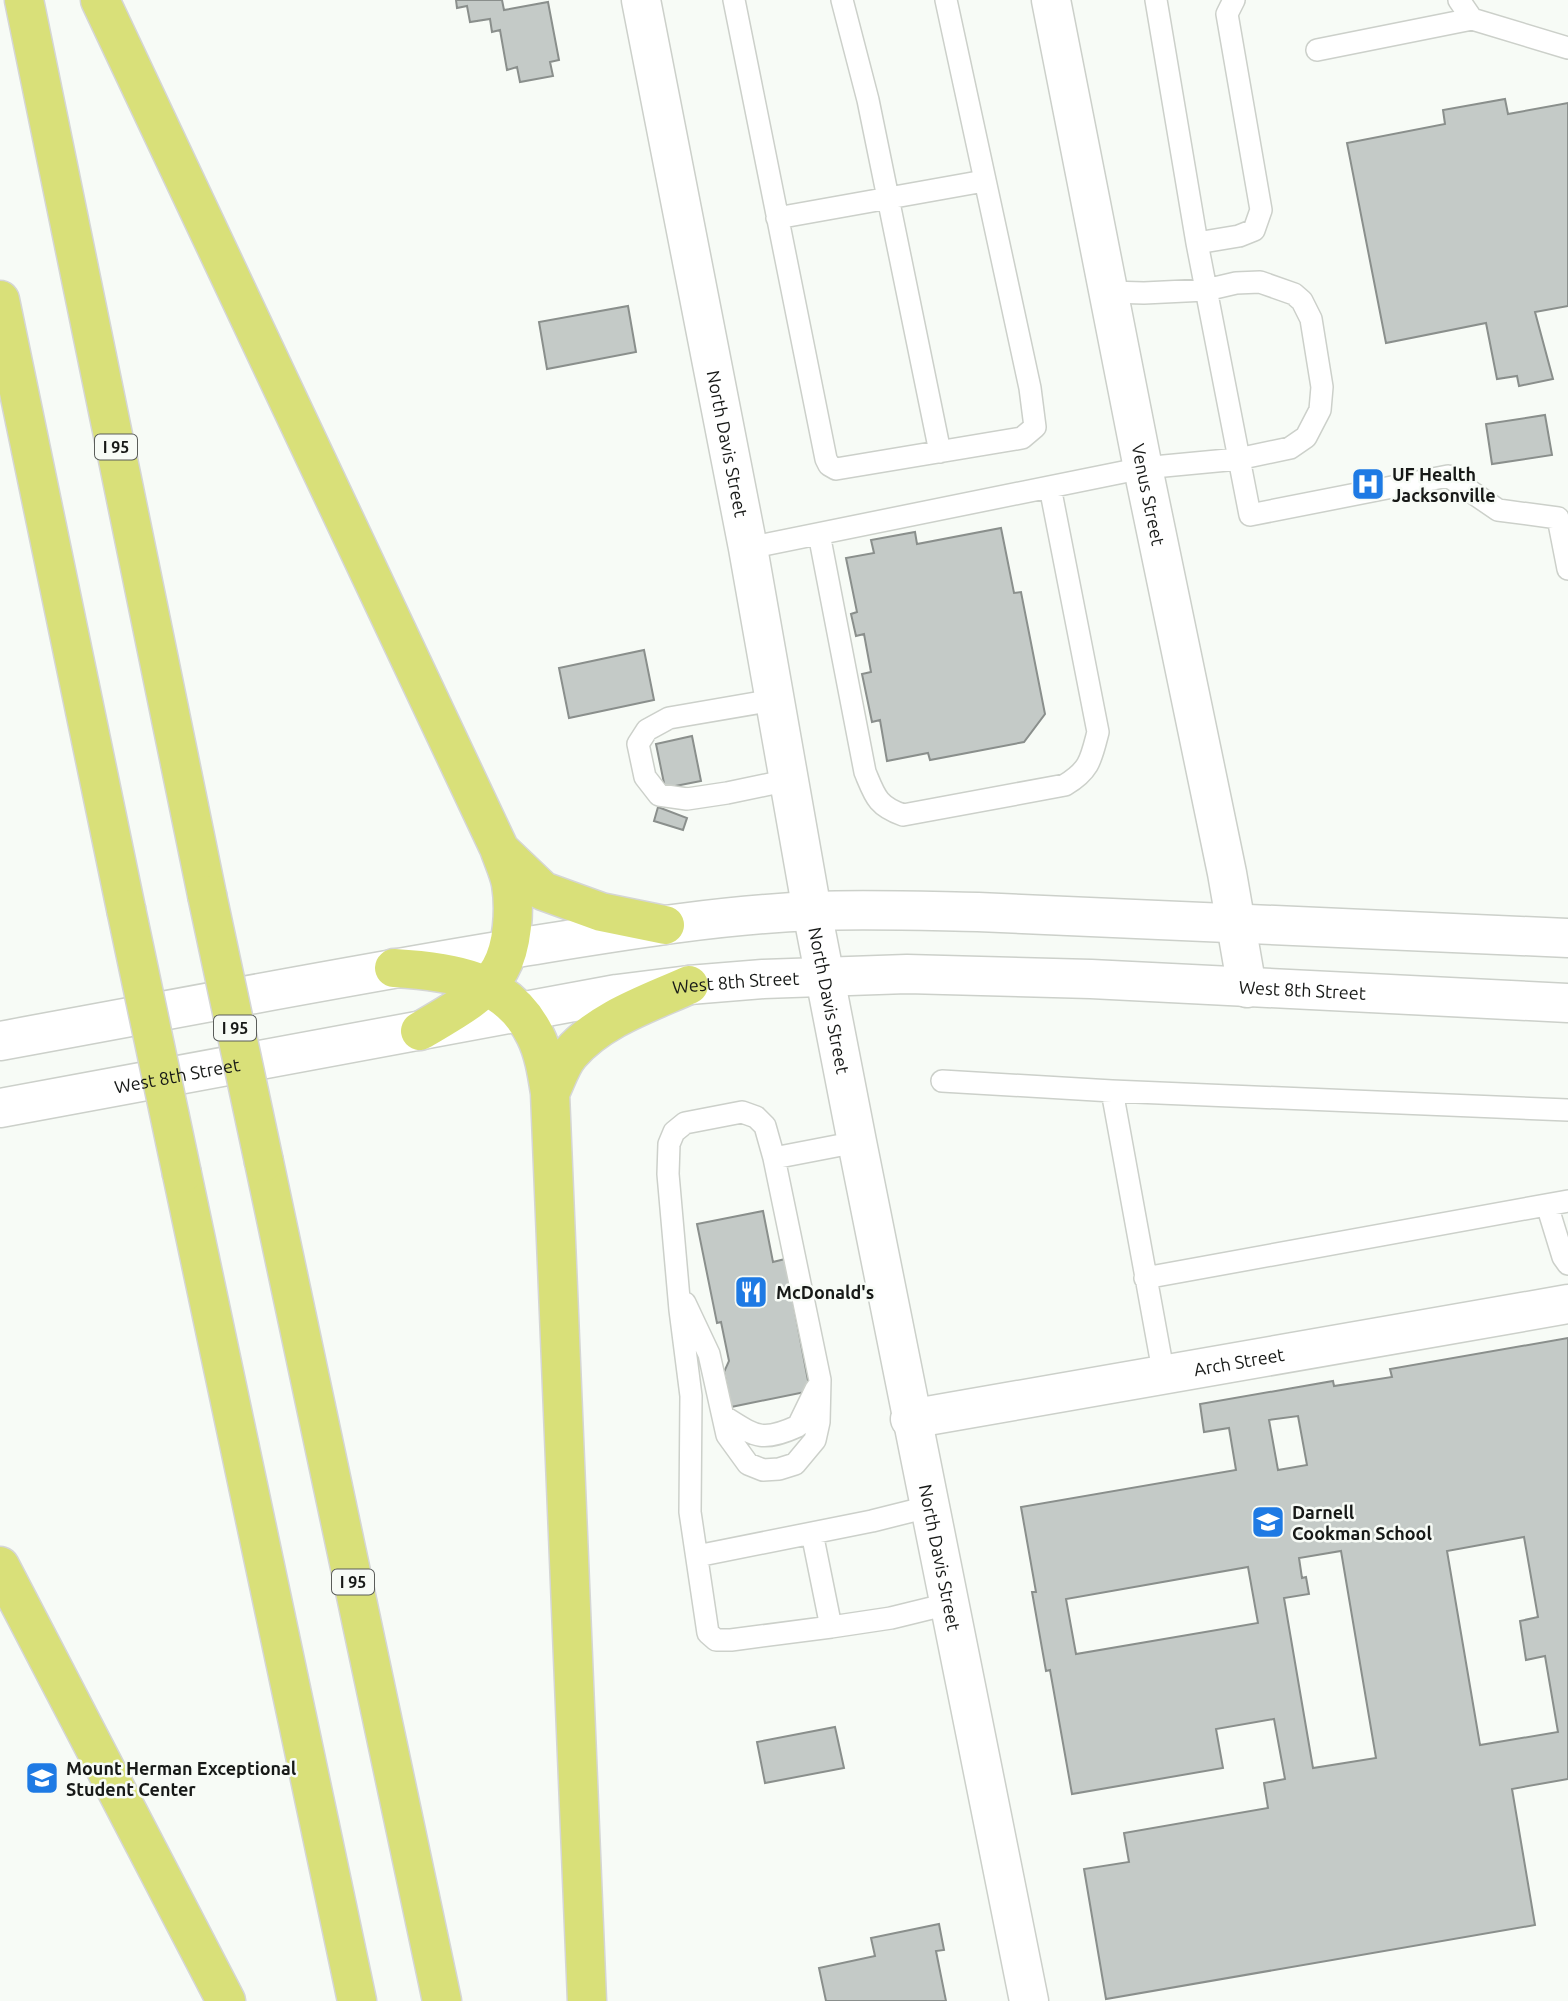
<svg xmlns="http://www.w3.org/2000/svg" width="1568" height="2001" font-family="Ubuntu,sans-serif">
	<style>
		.building { fill: #c4cac7; stroke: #8a8f8c; stroke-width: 2; fill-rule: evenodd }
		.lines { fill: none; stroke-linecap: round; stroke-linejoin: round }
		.service-casing { stroke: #ccd0ca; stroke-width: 24 }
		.minor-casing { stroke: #ccd0ca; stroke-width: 41 }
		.tertiary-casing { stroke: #ccd0ca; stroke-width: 41 }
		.motorway-casing { stroke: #d5d6d5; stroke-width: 41 }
		.service { stroke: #fff; stroke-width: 21 }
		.minor { stroke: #fff; stroke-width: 38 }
		.tertiary { stroke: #fff; stroke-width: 38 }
		.motorway { stroke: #d9e079; stroke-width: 38 }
		.motorway-bridge-casing { stroke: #d5d6d5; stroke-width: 41; stroke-linecap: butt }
		.motorway-bridge { stroke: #d9e079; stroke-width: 38 }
		.labels { text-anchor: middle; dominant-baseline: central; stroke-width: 5; stroke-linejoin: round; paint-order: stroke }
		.shield { fill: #f7fbf6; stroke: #5a5d5a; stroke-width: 2 }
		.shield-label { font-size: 16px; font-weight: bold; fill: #171917 }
		.street-label { font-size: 18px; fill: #171917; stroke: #f7fbf6 }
		.poi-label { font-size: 18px; font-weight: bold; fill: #171917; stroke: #f7fbf6; text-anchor: start }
	</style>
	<rect width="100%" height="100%" fill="#f7fbf6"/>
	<path class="building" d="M456,0h46l2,10 44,-8 11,58 -9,2 3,14 -33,6 -3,-15 -10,3 -7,-40 -8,2 -2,-13 -20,3 -3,-16 -10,2z
		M1505,99l3,15 60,-11v203l-33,6 18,67 -34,7 -2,-10 -20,3 -11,-56 -100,20 -39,-200 98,-19 -2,-14z
		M628,306l8,46 -89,17 -8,-47z
		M1545,415l7,40 -60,9 -6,-40z
		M1001,528l13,65 7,-1 24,122 -21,28 -94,18 -2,-7 -41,8 -7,-41 -8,2 -10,-48 9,-2 -7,-38 -8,2 -5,-22 6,-2 -11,-54 28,-5 -3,-13 44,-8 2,12z
		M644,650l10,50 -85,18 -10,-50z
		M692,736l9,45 -36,7 -9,-44z
		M658,807l29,11 -4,12 -29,-9z
		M763,1211l10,51 12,-3 25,132 -79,16 -7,-35 5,-11 -8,-39 -4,1 -20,-99z
		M1568,1338v441l-56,10 23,136 -429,74 -22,-130 45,-7 -5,-29 144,-25 -4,-25 21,-4 -11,-60 -58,10 7,39 -151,26 -22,-124 -4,1 -14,-79h4l-15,-85 215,-37 -7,-42 -25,4 -4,-28 133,-23 1,5 58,-9 -2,-8zM1298,1416l9,49 -29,5 -9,-50zM1524,1537l14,80 -18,4 6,39 19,-4 13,76 -78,13 -33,-194zM1341,1551l35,207 -63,10 -29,-170 25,-4 -3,-17 -4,1 -3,-20zM1248,1567l10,56 -182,31 -10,-55z
		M835,1727l9,41 -79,15 -8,-41z
		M939,1924l5,26 -8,1 10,50h-120l-7,-33 56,-12 -4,-18z"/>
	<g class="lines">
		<defs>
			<path id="service" d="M734,0l92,459 3,6 7,4 186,-31 13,-11 -5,-39 -84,-388
				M842,0l26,100 72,352
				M1156,0l41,243 42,-7 15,-6 7,-20 -34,-196 7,-14
				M1459,0l13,19 96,29
				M1317,50l155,-31
				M777,218l207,-37
				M1197,243l53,272 198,-39 50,34 60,8 10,51
				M819,534l46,238c10,24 12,34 38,43l162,-30c25,-15 26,-26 33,-53l-48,-245
				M748,548l395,-80 95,-9 52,-11 16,-11 14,-27 2,-23 -11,-68 -9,-18 -8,-7 -34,-12 -24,1 -30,7 -62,3 -36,-1
				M774,700l-105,18 -22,12 -9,14 7,33 14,18 28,4 40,-6 62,-13
				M942,1081l170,10 456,19
				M1112,1091l52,285
				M1547,1205l16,52 5,7
				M1145,1278l423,-77
				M685,1303l24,51 18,81 21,29 15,6 16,-1 16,-5 20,-24 4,-18 1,-42 -46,-222
				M723,1416c32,20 38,27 75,10l18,-37
				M812,1533l19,94 60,-9 57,-14
				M697,1556l175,-35 56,-14
				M831,1627l-100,13h-15l-8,-7 -18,-121 1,-116 -11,-86 -12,-136 1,-30 5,-12 11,-9 57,-11 14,5 9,9 9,32 83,-16"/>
			<g id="minor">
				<path id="s1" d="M1051,0l92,468 84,405 20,115"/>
				<path id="s2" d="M910,1419l658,-115"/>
			</g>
			<g id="tertiary">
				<path id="s3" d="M641,0l107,548 64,363 45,231 172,859"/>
				<path d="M0,1041c170,-31 339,-64 510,-92 101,-16 202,-34 304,-38 55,-2 109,0 164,1l590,26"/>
				<path id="s4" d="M0,1108l617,-114 72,-9 74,-6 144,-5 184,5 477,24"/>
			</g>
			<path id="motorway" d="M24,0l183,895
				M100,0l399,848c4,12 10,24 12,36 4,25 2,62 -11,85 -14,26 -55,47 -80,62
				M0,300l126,609
				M500,850l43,41 58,21 64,13
				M394,968c57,3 113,11 141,67 9,18 12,39 15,58l37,908
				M550,1093c6,-12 11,-29 20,-39 30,-35 79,-51 119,-69
				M264,1162l178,839
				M182,1174l175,827
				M0,1566l226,435"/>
		</defs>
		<use href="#service" class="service-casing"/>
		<use href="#minor" class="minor-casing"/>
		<use href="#tertiary" class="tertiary-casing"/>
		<use href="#motorway" class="motorway-casing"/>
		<use href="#service" class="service"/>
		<use href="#minor" class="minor"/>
		<use href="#tertiary" class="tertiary"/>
		<use href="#motorway" class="motorway"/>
		<defs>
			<path id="motorway-bridge" d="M207,895l57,267
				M126,909l56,265"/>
		</defs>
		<use href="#motorway-bridge" class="motorway-bridge-casing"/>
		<use href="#motorway-bridge" class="motorway-bridge"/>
	</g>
	<defs>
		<symbol id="hospital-square" viewBox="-11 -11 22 22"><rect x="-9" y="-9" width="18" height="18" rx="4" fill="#1e7ae4" stroke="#f7fbf6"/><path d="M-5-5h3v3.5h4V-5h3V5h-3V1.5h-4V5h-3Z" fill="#fff"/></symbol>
		<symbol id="restaurant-square" viewBox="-11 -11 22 22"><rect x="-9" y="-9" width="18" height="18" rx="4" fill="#1e7ae4" stroke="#f7fbf6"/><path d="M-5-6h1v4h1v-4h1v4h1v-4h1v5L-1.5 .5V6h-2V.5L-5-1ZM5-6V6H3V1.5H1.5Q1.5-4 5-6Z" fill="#fff"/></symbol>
		<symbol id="school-square" viewBox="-11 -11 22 22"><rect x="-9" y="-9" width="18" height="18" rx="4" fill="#1e7ae4" stroke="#f7fbf6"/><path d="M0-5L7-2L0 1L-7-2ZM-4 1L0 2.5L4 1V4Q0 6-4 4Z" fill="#fff"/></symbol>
	</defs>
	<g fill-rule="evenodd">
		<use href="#hospital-square" x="1349" y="465" width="38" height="38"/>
		<use href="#restaurant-square" x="732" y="1273" width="38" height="38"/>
		<use href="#school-square" x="1249" y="1503" width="38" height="38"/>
		<use href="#school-square" x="23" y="1759" width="38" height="38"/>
	</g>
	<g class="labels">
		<g class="shield">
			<rect x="95" y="434.5" width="42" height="25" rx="5"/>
			<rect x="214" y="1015.5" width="42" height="25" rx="5"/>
			<rect x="332" y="1569.5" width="42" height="25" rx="5"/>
		</g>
		<g class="shield-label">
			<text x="116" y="447">I 95</text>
			<text x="235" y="1028">I 95</text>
			<text x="353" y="1582">I 95</text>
		</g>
		<g class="street-label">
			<text stroke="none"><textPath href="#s3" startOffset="452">North Davis Street</textPath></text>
			<text stroke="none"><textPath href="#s1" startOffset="504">Venus Street</textPath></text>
			<text stroke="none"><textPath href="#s4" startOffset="747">West 8th Street</textPath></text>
			<text stroke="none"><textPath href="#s4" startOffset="1314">West 8th Street</textPath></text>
			<text stroke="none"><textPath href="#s3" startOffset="1018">North Davis Street</textPath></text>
			<text stroke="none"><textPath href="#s4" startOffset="180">West 8th Street</textPath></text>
			<text stroke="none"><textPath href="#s2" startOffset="334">Arch Street</textPath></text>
			<text stroke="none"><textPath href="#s3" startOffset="1586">North Davis Street</textPath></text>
		</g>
		<g class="poi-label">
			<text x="1392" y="474">UF Health<tspan x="1392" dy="21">Jacksonville</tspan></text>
			<text x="776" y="1292">McDonald's</text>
			<text x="1292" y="1512">Darnell<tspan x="1292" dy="21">Cookman School</tspan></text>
			<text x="66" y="1768">Mount Herman Exceptional<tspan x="66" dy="21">Student Center</tspan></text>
		</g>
	</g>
</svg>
